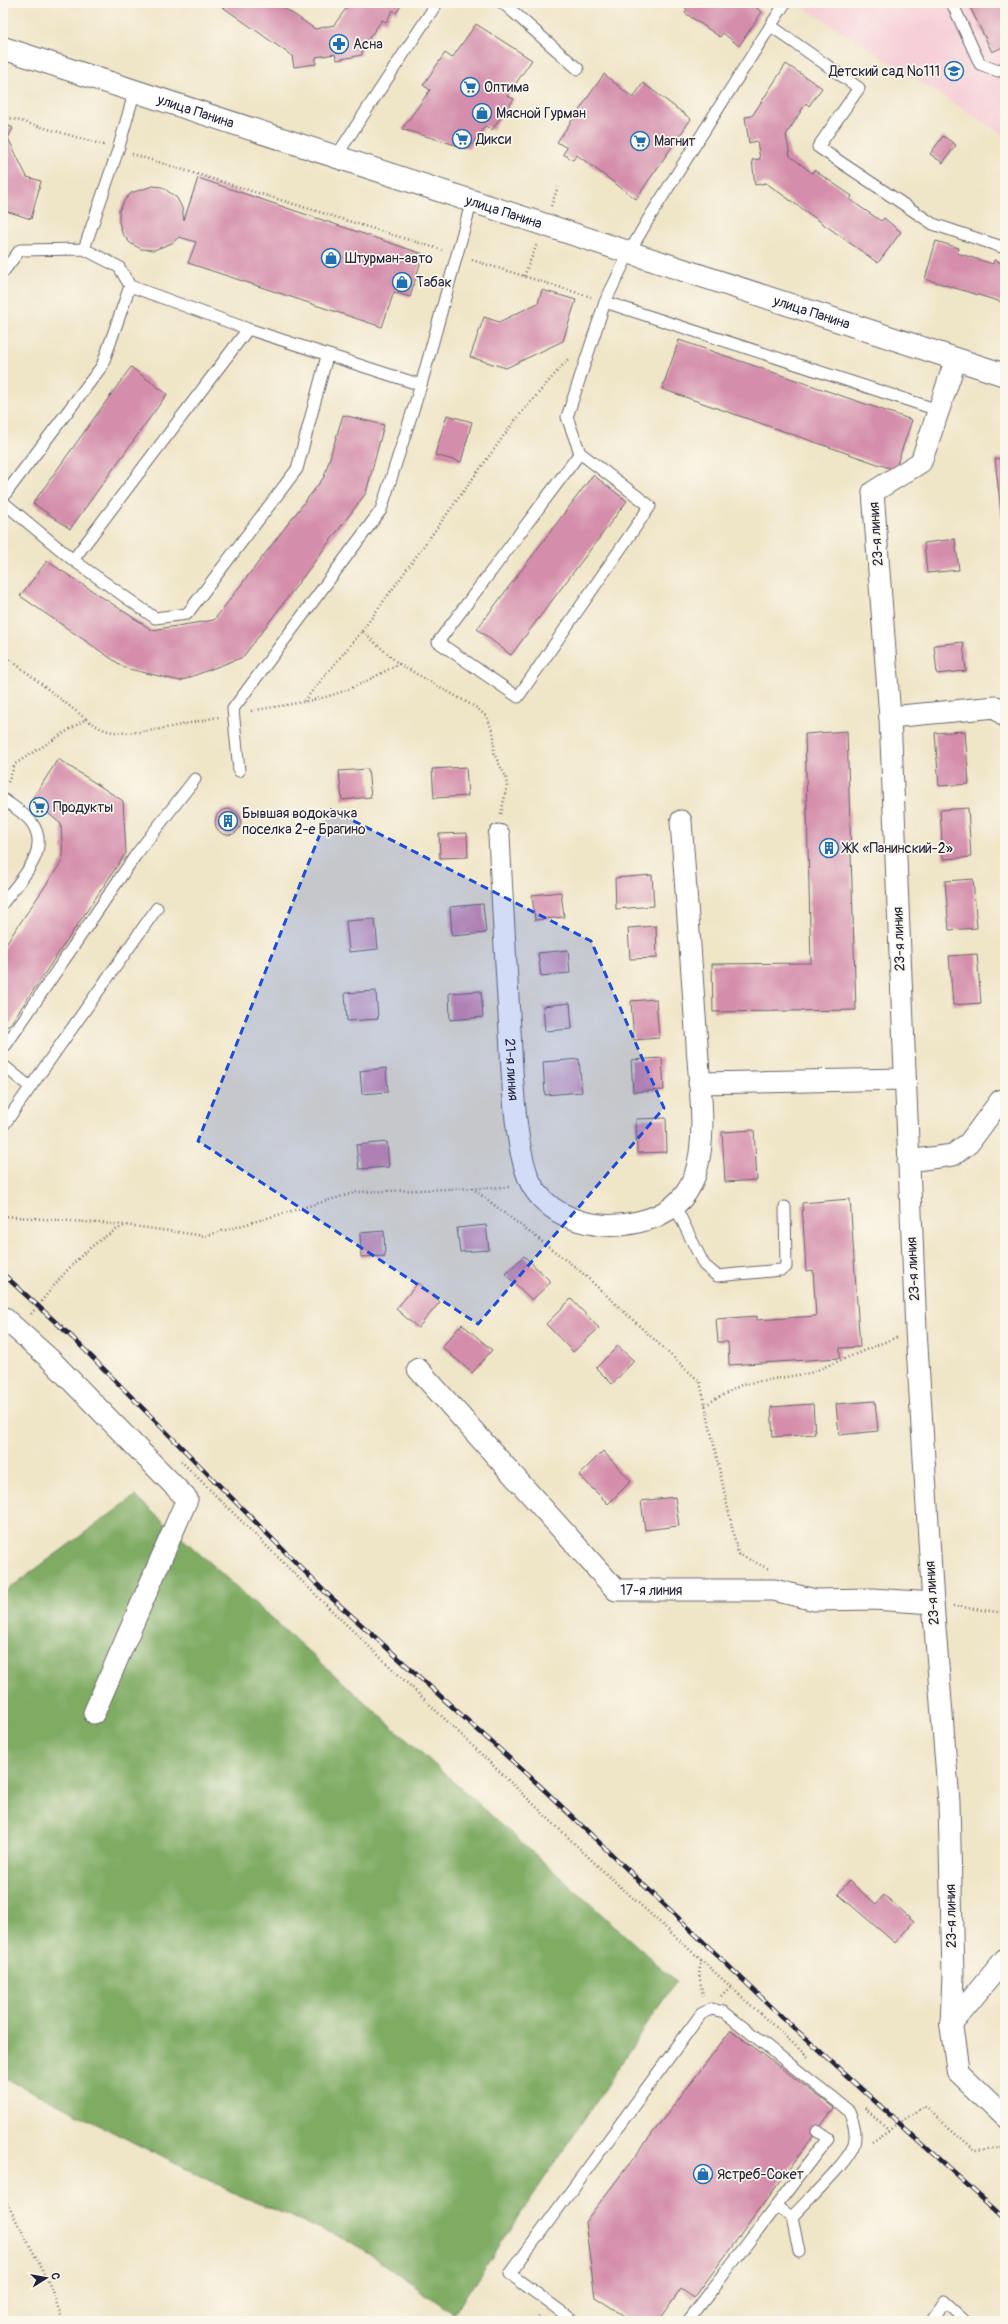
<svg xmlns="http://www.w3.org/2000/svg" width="1008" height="2324" font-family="Pangolin,sans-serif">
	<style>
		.built { fill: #f6cfd8 }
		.forest { fill: #7fab63; stroke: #50664f }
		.building { fill: #d48dab }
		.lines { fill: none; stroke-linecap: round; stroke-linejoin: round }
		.lane-casing { stroke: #6a666c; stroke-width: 13 }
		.street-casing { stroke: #6a666c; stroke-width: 23 }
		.secondary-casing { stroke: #6a666c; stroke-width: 24 }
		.path { stroke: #6a666c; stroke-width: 2.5; stroke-dasharray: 1 3; stroke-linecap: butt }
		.lane { stroke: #fff; stroke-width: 11 }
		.street { stroke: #fff; stroke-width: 21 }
		.secondary { stroke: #fff; stroke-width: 22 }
		.rail-casing { stroke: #22223b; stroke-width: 4.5 }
		.rail { stroke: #fbf7ec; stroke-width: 3; stroke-dasharray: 9; stroke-linecap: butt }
		.marked { fill: #1d4ed8; fill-opacity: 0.2; stroke: #1d4ed8; stroke-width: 3; stroke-dasharray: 8 5; stroke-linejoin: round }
		.labels { text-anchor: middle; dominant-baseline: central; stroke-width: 3.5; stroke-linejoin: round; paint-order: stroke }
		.poi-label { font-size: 14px; fill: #22223b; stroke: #fbf7ec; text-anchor: start }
		.street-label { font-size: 14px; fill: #22223b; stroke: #fbf7ec }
	</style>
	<rect width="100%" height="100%" fill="#fbf7ec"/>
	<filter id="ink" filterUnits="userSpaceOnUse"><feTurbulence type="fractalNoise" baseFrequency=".025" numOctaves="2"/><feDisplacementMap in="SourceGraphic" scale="8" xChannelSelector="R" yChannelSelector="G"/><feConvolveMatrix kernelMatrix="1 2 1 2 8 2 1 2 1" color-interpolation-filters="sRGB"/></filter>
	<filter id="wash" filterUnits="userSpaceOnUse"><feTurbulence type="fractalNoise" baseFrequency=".012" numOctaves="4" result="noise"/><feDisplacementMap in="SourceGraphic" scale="16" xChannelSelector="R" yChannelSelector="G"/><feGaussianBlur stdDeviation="0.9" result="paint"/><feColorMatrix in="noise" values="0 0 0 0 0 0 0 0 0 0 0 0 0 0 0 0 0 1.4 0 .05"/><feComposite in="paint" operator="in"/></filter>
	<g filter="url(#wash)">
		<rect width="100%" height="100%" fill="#efe5c7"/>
		<path class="built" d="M804,3h201v133l-203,-130z"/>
		<path class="forest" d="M135,1496l541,485 -222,333 -102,-72 -118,-49 -231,-116v-484z"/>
		<g id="blocks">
			<path class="building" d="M217,3h67l-1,4 32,22 19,-4 16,-22h53l-7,10 -3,-3 -7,12 -4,-2 -20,28v7l-25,5 -2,-6 -19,3v7l-22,3 -2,-11z
				M680,3h70l12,9 -23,34 -16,-13 -3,4 -35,-24 2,-4z
				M968,3h37v43l-13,6z
				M476,24l56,36 -25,36 7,3 -22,31 -7,-4 -16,23 -67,-20 28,-39 -7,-5 22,-32 7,5z
				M786,64l36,24 -13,18 -3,-3 -20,32 4,21 22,17 2,-3 38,26 -2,4 31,21 3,-3 17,14 -23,31 -112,-80 -11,2 -3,-25 8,-1 -3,-18 -8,2 -4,-26 7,-1z
				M604,74l29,24 10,-15 48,36 -55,80 -59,-44 -4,5 -10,-6 4,-6 -10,-6z
				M3,123l10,5 -5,10 19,39 14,4 -10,38 -28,-9z
				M943,136l13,9 -13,18 -13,-9z
				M198,178l225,76 -13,43 -16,-5 -12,35 -194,-64 8,-21 -17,-5 -7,6 -18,7 -13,-1 -11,-6 -8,-10 -3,-11v-11l5,-10 7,-8 22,-7 9,1 15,11 5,10 2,12z
				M936,241l23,7 -2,5 36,11 1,-4 11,4v39l-80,-24z
				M542,290l34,10 -13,41 -57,27 -36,-11 14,-40 15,5 39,-19z
				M679,340l233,80 -17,50 -233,-81z
				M131,367l36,27 -97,135 -37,-26z
				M343,415l41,10 -18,68 -123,164 -63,24 -55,-13 -105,-72 27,-35 105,69 62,-10 110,-143z
				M447,415l25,7 -11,40 -26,-7z
				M1005,458v80h-1l-9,-79z
				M593,475l34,26 -116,154 -34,-26z
				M955,539l4,31 -32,3 -3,-30z
				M963,642l3,29 -29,3 -3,-29z
				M847,731l9,279 -143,2 -1,-48 99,-1 -6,-229z
				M965,731l4,53 -30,2 -4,-53z
				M58,759l65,42 3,52 -117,173 -6,1v-79l60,-88 -2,-36 -29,-24z
				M466,767l2,29 -34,2 -2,-29z
				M368,769l3,28 -29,3 -3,-29z
				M968,808l3,49 -28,2 -3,-49z
				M215 822a13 13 0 1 1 26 0a13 13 0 1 1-26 0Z
				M467,833l1,24 -28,1 -1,-24z
				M652,875l2,31 -38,3 -1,-31z
				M973,879l4,49 -28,2 -4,-49z
				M561,892l3,25 -29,3 -3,-25z
				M483,904l3,29 -34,3 -2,-29z
				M375,919l3,30 -29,3 -3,-31z
				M656,926l1,32 -27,1 -2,-31z
				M568,950l2,23 -29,3 -3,-23z
				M977,954l4,49 -28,2 -4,-49z
				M376,991l2,28 -31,2 -2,-28z
				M481,991l2,26 -33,3 -1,-27z
				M656,999l3,39 -25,2 -3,-39z
				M570,1003l2,26 -27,2 -2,-25z
				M662,1058l2,32 -31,2 -2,-32z
				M579,1059l3,33 -37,3 -2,-33z
				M386,1068l2,24 -26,2 -2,-23z
				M666,1118l1,34 -30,1 -1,-34z
				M754,1130l3,50 -32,2 -3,-50z
				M387,1142l2,25 -30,2 -3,-24z
				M850,1199l10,148 -20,1v10l-111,7 -1,-23h-10l-2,-23 41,-3v4l59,-4 -3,-46 -7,1 -4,-68z
				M486,1225l3,25 -29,2 -3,-24z
				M384,1231l1,25 -24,1 -1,-24z
				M524,1256l27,26 -19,18 -27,-26z
				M418,1283l22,19 -22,26 -22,-19z
				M571,1299l28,29 -26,24 -27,-28z
				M462,1324l30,26 -20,23 -30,-26z
				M618,1346l16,15 -22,23 -16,-16z
				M875,1401l3,30 -39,4 -3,-31z
				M813,1404l2,30 -42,3 -2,-30z
				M603,1451l28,30 -23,23 -29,-29z
				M675,1497l4,29 -34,4 -4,-29z
				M849,1881l27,23 8,-9 30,26 -19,22 -57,-49z
				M731,2030l103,78 -140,190 -13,-9 -22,32h-27l-37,-24 -10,-75z"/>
		</g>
	</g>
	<g filter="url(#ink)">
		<use href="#blocks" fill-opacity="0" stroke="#6a666c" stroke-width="1"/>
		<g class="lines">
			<defs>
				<path id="lane" d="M503,3l75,66
					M952,3l28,61 18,7 7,-4
					M771,26l88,62 -41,59 115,77 72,24
					M337,155l100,-152
					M84,249l34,-99 17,-60
					M3,272l17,-22 64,-1 35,18 11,19 -28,80 -99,131
					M130,286l118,43 173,56
					M605,302l333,108
					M248,329l-175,231 82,58 32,-4 110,-145 30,-113
					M580,453l-142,189 80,55 132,-191 -70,-53 -13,-36 38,-115 25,-51 19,-33 136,-215
					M3,502l70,58
					M239,771l-6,-62 148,-199 40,-125 51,-185
					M3,799c9,7 23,15 29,24 20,28 -13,58 -29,80
					M3,1045h3l129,-189 60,-77
					M3,1065l27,22
					M3,1126l154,-218
					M675,1206l29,59 13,11 64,-6 5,-3 -1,-60
					M792,2217l7,35
					M574,2321l-64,-47 191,-260 10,-5 13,3 125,99c4,10 8,21 5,33 -5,18 -48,57 -62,73l-16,-11
					M688,2321l140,-183 -11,-7
					M931,2321l14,-20 22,20"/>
				<g id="street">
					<path d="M890,717l106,-10 9,9"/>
					<path id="s1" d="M499,835c3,65 7,130 11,196 2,38 4,125 23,156 22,35 68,44 105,35 27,-6 48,-20 57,-47 13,-40 4,-89 2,-131 -5,-74 -11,-148 -16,-223"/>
					<path d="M699,1083l206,-4"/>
					<path d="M908,1161l45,-6 16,-12 31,-42 5,-2"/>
					<path d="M3,1317l48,43 136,139 -93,214"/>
					<path id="s2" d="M418,1369l198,221h158l41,10 58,-1 60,4"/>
					<path d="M951,2024l2,-48 -4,-174 -16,-199 -17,-273 -26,-613 -17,-225 48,-30 35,-103"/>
					<path d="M951,2024l54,-65"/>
				</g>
				<g id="secondary">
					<path id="s3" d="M3,48l1002,327"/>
					<path d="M951,2024l7,48 47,45"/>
				</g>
			</defs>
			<use href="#lane" class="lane-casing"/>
			<use href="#street" class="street-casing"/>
			<use href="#secondary" class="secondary-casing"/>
			<path class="path" d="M3,116l101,29
				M132,154l310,96
				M551,206l7,-19
				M472,260l119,37
				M524,276l13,-32
				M362,631l154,-212 52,-60
				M3,654l83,65 -71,45 -8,21
				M399,664l78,44 10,9 7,18v19l12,23 1,9 -6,28
				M251,711c31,-6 64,-9 93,-20 19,-7 37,-18 55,-27l-37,-33 -58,70
				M86,719c9,6 17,12 28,13 29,4 76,-10 105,-15
				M472,1188l107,82 121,112 38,172 31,15
				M3,1216l123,9 79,11 152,-44 154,-5
				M31,1314c28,-34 53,-70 95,-89
				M705,1405l38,-21 67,-11 87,-36
				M181,1461l147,146 274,263 206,187
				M953,1606l52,7
				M701,1960l-2,14 4,22
				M721,1996l10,-10
				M865,2108l24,22 35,-24 51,44 30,-2
				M871,2142l18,-12
				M3,2196l44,82 16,43
				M537,2321l3,-7"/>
			<use href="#lane" class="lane"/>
			<use href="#street" class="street"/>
			<use href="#secondary" class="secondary"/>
			<defs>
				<path id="rail" d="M3,1274l70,64 252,254 214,193 243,232 223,202"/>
			</defs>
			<use href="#rail" class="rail-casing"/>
			<use href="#rail" class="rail"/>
		</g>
	</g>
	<path class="marked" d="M330,809l261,132 73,167 -186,216 -280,-183z"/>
	<defs>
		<symbol id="pharmacy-ring" viewBox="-11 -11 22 22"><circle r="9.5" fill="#fbf7ec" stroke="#1f6fb2" stroke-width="1.5"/><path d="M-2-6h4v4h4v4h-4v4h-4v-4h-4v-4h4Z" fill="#1f6fb2"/></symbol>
		<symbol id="school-ring" viewBox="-11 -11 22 22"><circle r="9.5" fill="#fbf7ec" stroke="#1f6fb2" stroke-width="1.5"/><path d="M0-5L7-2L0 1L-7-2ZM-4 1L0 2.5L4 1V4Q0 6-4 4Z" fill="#1f6fb2"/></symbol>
		<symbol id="supermarket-ring" viewBox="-11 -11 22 22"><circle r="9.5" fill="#fbf7ec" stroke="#1f6fb2" stroke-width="1.5"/><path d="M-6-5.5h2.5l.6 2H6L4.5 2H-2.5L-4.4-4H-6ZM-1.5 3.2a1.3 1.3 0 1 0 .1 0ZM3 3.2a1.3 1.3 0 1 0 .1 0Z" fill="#1f6fb2"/></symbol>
		<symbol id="shop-ring" viewBox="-11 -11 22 22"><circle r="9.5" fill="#fbf7ec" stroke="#1f6fb2" stroke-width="1.5"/><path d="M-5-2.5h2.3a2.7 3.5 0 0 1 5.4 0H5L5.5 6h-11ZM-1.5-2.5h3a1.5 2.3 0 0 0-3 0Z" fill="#1f6fb2"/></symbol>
		<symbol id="building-ring" viewBox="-11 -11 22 22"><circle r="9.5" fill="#fbf7ec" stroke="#1f6fb2" stroke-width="1.5"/><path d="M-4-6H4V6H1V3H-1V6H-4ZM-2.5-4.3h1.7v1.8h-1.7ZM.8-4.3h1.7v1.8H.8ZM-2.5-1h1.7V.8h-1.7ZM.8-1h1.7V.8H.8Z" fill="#1f6fb2"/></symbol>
	</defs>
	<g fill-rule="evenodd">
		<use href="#pharmacy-ring" x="328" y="33" width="22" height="22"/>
		<use href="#school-ring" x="943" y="60" width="22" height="22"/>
		<use href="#supermarket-ring" x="459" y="76" width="22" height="22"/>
		<use href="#shop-ring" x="471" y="102" width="22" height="22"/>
		<use href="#supermarket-ring" x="451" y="128" width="22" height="22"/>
		<use href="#supermarket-ring" x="629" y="130" width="22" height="22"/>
		<use href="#shop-ring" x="320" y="247" width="22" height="22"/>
		<use href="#shop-ring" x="391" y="271" width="22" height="22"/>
		<use href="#supermarket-ring" x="28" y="796" width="22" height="22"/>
		<use href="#building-ring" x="217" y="810" width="22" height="22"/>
		<use href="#building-ring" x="818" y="837" width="22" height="22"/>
		<use href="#shop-ring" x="692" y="2163" width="22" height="22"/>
	</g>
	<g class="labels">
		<g class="poi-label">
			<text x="353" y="44">Асна</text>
			<text x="940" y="71" text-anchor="end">Детский сад №111</text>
			<text x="484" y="87">Оптима</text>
			<text x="496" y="113">Мясной Гурман</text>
			<text x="476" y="139">Дикси</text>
			<text x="654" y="141">Магнит</text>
			<text x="345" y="258">Штурман-авто</text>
			<text x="416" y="282">Табак</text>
			<text x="53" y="807">Продукты</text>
			<text x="242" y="813">Бывшая водокачка<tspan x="242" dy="16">поселка 2-е Брагино</tspan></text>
			<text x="843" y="848">ЖК «Панинский-2»</text>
			<text x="717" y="2174">Ястреб-Сокет</text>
		</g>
		<g class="street-label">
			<text stroke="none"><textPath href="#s3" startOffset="203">улица Панина</textPath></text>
			<text stroke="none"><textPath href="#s3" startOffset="527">улица Панина</textPath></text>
			<text stroke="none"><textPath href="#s3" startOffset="851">улица Панина</textPath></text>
			<text transform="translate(876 534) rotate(-94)">23-я линия</text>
			<text transform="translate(899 939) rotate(-92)">23-я линия</text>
			<text stroke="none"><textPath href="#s1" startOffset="235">21-я линия</textPath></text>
			<text transform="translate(913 1269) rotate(-93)">23-я линия</text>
			<text stroke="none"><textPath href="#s2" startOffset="332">17-я линия</textPath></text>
			<text transform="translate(932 1593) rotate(-94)">23-я линия</text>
			<text transform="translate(951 1916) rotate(-91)">23-я линия</text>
		</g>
	</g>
	<rect width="1008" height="2324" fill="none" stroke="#fbf7ec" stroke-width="16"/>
	<g transform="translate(46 2278) rotate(79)" stroke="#fbf7ec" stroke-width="3" paint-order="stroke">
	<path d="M0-3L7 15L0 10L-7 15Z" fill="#22223b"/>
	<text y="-6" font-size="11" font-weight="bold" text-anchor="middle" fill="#22223b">С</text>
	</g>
</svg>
